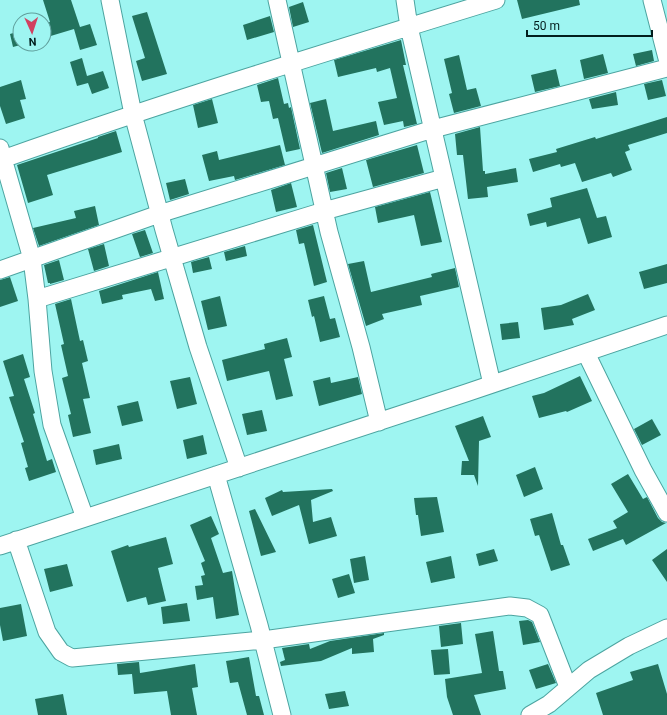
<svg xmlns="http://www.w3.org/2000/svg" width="667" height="715" font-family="Roboto,sans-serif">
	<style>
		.building { fill: #22735e }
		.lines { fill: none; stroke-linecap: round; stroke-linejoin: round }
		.minor-casing { stroke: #4ca4a0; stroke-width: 19 }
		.minor { stroke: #fff; stroke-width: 17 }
	</style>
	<rect width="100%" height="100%" fill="#9ef5f1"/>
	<path class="building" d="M43,0h28l9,27 10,-3 7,21 -17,5 -6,-21 -30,9v-14l6,-2z
		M517,0h62l1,5 -58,14z
		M303,2l6,20 -16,5 -4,-20z
		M147,12l20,62 -25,7 -6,-20 9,-3 -13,-42z
		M270,16l4,16 -27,8 -4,-15z
		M20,31v13h4l-11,3 -3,-13z
		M401,40l5,25h-3l14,59 -13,3 -1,-6 -19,4 -6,-23 19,-4 -7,-30 -13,4 -1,-4 -38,9 -4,-17z
		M652,50l2,11 -18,5 -3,-12z
		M603,54l5,19 -24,6 -4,-19z
		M459,55l8,35 9,-2 5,18 -27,7 -5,-19 3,-1 -8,-34z
		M82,58l5,18 16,-5 6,17 -17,6 -4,-11 -11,3 -7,-24z
		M556,69l4,17 -25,6 -4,-17z
		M278,78l6,26 4,-1 1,5 2,-1 9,42 -14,3 -8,-34 -5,1 -4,-18 -8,1 -4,-17z
		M21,80l5,19 -6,1 5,18 -19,6 -6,-18v-19z
		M662,80l4,16 -18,4 -4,-16z
		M616,92l2,13 -26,4 -3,-10z
		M212,99l6,24 -20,5 -5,-23z
		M326,99l7,32 43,-10 3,14 -57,18 -12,-50z
		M667,117v16l-39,12 2,5 -5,2 7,18 -19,7 -2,-4 -29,9 -7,-19 -14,4 -1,-3 -27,8 -4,-13 28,-7 -1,-3 39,-12 1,2z
		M480,127l3,44h2v3l31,-6 2,14 -31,5 1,10 -20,2 -5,-44h-6l-2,-21z
		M116,131l6,21 -75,23 6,20 -25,8 -11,-38 81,-27v-1z
		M280,145l5,20 -50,15 -1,-4 -25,5 -7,-26 15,-4 2,9z
		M417,145l7,28 -51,14 -7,-27z
		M342,168l5,21 -17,3 -4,-19z
		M185,179l4,15 -19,6 -4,-17z
		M291,183l6,24 -21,5 -5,-22z
		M587,188l10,30 9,-2 6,21 -24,7 -8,-26 -33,9 -1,-5 -16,4 -3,-12 25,-7 -2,-9z
		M430,192l12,50 -21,4 -7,-31 -36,8 -3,-16z
		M95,206l4,19 -60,21 -6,-18 43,-10 -2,-7z
		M313,225l14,57 -13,4 -10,-43 -5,1 -3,-14z
		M145,230l8,23 -13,4 -8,-23z
		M104,244l5,22 -15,5 -6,-22z
		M245,246l2,10 -21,5 -2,-9z
		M209,257l3,12 -19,4 -2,-11z
		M59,260l5,20 -14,4v-1h-2l-4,-18z
		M364,261l7,31 61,-15 -1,-3 24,-6 4,19 -39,9 2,9 -40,9 2,5 -18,7 -18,-62z
		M667,264v19l-23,6 -5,-17z
		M158,272l6,27 -9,2 -4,-12 -29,6 1,4 -21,5 -3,-13z
		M10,277l8,24 -18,6v-27z
		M588,294l7,16 -23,9 2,6 -30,5 -3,-22 20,-3z
		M220,296l7,30 -19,4 -7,-29z
		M324,296l6,23 5,-1 5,19 -20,5 -6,-26 -2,1 -4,-17z
		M71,299l9,42 3,-1 5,21 -6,2 8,35 -7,1 8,34 -18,4 -5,-22 3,-1 -9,-36 6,-2 -7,-31 3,-1 -9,-40z
		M518,322l2,16 -18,2 -2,-16z
		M287,338l5,19 -8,2 9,37 -17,4 -7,-29 -42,10 -5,-21 43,-11 -1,-5z
		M23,354l7,23 -6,2 11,34 -2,1 14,47 5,-2 4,13 -27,9 -4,-13 3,-1 -7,-24 3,-1 -15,-45 5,-1 -11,-35z
		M580,376l12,25 -25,11 -1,-1 -27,7 -7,-22 12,-3z
		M190,377l7,27 -20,5 -7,-28z
		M330,377l1,6 27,-6 4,17 -43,12 -6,-25z
		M138,401l5,20 -21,5 -5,-20z
		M262,410l5,21 -20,4 -5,-21z
		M483,416l8,21 -12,4 -1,45 -4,-11h-13l1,-14h7l-14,-35z
		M652,419l9,16 -19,10 -8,-16z
		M203,435l4,19 -20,5 -4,-19z
		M119,444l3,15 -26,6 -3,-15z
		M535,467l8,22 -19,8 -8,-22z
		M628,474l15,25 4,-2 11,21 4,4 4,1 -40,22 -3,-6 -30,12 -5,-12 29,-11 -4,-7 15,-9 -17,-28z
		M332,489l1,2 -22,9 2,22 18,-5 6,19 -28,8 -10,-39 -27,11 -7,-18 17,-8 1,2z
		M437,497l7,35 -23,4 -3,-21h-2l-2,-17z
		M255,509l21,43 -15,4 -12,-45z
		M552,513l9,32h2l7,20 -19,6 -12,-36 -4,1 -5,-17z
		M211,516l8,18 -8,4 12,35 9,-2 7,44 -23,4 -3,-22 -16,3 -2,-14 8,-1 -2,-9 4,-1 -4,-12 4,-2 -15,-36z
		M166,537l7,27 -15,4 8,33 -18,4 -2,-8 -19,5 -16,-51 17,-6 1,2z
		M494,549l4,12 -19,5 -3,-12z
		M667,549v33l-15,-22z
		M365,556l4,24 -15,3 -4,-24z
		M451,556l4,22 -24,5 -5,-21z
		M67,564l6,22 -23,6 -6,-23z
		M349,574l6,19 -17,5 -6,-19z
		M187,603l3,18 -27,3 -2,-17z
		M21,604l6,32 -24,5 -3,-16v-17z
		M528,620l4,2 8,20 -17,3 -4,-24z
		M461,623l2,21 -22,3 -2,-21z
		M493,631l6,40h4l3,18 -32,6 7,20h-28l-6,-18 -2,-18 37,-6 -7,-39z
		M384,633v2l-11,4 1,13 -22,2v-6l-31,13 -40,5 -1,-4 5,-2 -3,-12 27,-4 1,5 20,-8z
		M448,649l2,25 -16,1 -3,-25z
		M249,657l7,39h3l5,19h-17l-9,-33 -8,1 -4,-22z
		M139,662l1,11 55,-9 3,23 -6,1 5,27h-26l-4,-24 -33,3 -2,-20 -14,1 -1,-11z
		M548,664l8,19 -20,6 -7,-19z
		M658,664l9,30v21h-64l-7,-22 37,-13 -3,-8z
		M345,691l4,15 -20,3 -4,-15z
		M63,694l4,21h-29l-3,-16z"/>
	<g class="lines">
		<defs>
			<path id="minor" d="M110,0l23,114 31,116 34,117 41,121
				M277,0l52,232 32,115 18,75
				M405,0l4,27 83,357
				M652,0l15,58
				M0,148l32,111 5,40 6,72 9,54 33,93
				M0,160c164,-58 330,-109 496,-160
				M0,270l159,-56 274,-85 234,-61
				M37,299l287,-88 120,-33
				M586,353l57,117 24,43
				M216,475l43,150 23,90
				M16,540l31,92 14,20 11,6 191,-18 247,-34 17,2 13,7 28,72
				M0,546l466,-153 201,-68
				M530,715l19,-11 40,-34 40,-24 38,-18"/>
		</defs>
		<use href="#minor" class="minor-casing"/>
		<use href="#minor" class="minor"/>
	</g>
	<g transform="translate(32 32) rotate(177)"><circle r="19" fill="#9ef5f1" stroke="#609f9c"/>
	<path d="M0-3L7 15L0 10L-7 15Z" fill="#d14160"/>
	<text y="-6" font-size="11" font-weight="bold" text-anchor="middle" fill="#021e1d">N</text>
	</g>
	<path d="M527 30v6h125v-6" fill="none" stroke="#021e1d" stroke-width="2"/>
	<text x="533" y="30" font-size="12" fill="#021e1d" stroke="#9ef5f1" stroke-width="3" paint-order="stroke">50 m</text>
</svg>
